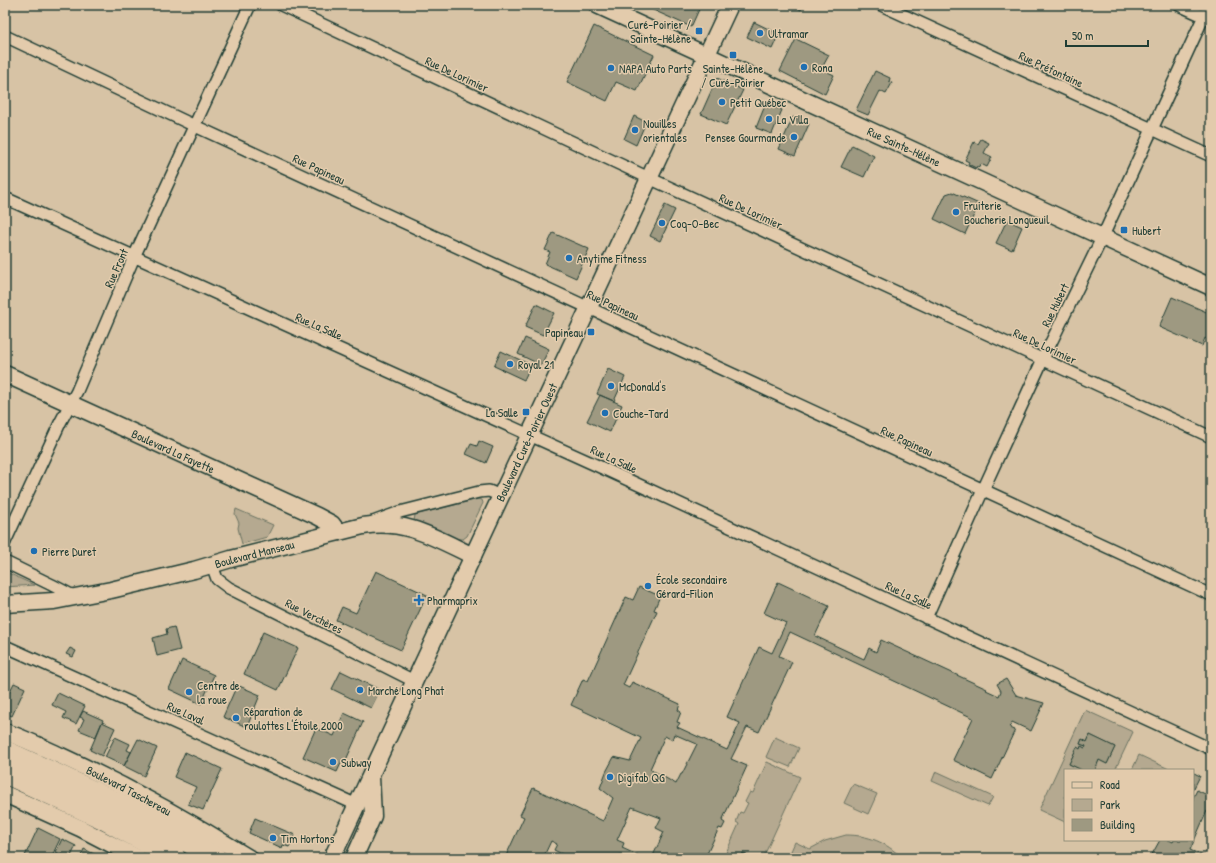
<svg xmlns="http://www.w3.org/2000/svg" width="1216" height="863" font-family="'Patrick Hand',sans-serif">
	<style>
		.green { fill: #b5a990; stroke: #6a7362 }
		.building { fill: #9e9981; stroke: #1f3d34; fill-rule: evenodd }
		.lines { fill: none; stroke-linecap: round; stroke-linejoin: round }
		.street-casing { stroke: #1f3d34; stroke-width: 14 }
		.secondary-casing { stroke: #1f3d34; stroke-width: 19 }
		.highway-casing { stroke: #1f3d34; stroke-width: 24 }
		.street { stroke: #e3cbac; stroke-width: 11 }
		.secondary { stroke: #e3cbac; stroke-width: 16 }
		.highway { stroke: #e3cbac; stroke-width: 21 }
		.poi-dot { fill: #1f6fb2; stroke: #e3cbac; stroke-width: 1.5 }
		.labels { text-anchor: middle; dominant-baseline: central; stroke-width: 3; stroke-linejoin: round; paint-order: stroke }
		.poi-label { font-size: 12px; fill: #1f3d34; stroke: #e3cbac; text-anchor: start }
		.street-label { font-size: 12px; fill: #1f3d34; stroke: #e3cbac }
	</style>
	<rect width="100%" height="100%" fill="#d7c3a5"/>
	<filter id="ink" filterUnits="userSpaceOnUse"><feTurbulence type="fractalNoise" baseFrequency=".025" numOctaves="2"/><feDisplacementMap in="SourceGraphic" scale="8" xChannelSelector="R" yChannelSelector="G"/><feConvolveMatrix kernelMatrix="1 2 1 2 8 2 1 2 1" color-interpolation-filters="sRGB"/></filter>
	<g filter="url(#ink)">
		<path class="green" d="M478,499l4,1 1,3 -16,33 -4,3h-5l-1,1 -43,-19 1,-6z
			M236,509l37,16 -6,12 -25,7 -4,-16 1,-5 -4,-9z
			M8,573l26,12h1l-30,2v-11z
			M1085,710l48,22 -18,38h-20l4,-10 8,4 8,-17 -25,-12 -3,7 -5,-3 -2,5 6,2 -1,2 -4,-1 -1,2 -3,-2 -8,17 13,6h-17v52l-26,-12z
			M775,737l24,11 -9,19 -24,-10z
			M1139,755l30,14 -1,1h-36z
			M767,762l33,15 -37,81h-32l-6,-3 14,-31 -3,-2 4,-10 3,1 5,-10 -3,-1 5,-10 3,1z
			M936,771l57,26 -5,9 -56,-25z
			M853,784l24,10 -9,20 -24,-11z
			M846,835c22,0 40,7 56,23h-114l7,-16 15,7 15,-8z"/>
		<path class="building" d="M642,5h59l-10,22z
			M791,5h12l-2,5z
			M754,22l25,12 -7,15 -25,-12z
			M594,26l60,29 -17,36 -21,-9 -9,19 -40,-19z
			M796,39l33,16 -6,11 6,3 -1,3 6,3 -9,19 -45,-23z
			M875,71l15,7 -1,4 3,1 -6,11 -6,-3 -12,24 -12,-5z
			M717,78l26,12 -17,35 -25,-11z
			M766,103l16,7 -10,24 -16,-6z
			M634,116l12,6 -10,23 -12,-6z
			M793,117l16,7 -14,32 -16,-7z
			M981,139l8,4 -5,10 8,4 -5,10 -6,-3 -1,3 -3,-1 -1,2 -8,-4 1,-2 -4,-2 9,-18 4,2z
			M852,145l22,11 -10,21 -23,-10z
			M952,192l27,12 -14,30 -31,-15 12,-25z
			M665,205l10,5 -15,31 -10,-5z
			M1007,220l15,7 -10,23 -16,-7z
			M553,233l36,16 -13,29 -31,-14 5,-12 -5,-2z
			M1172,297l39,17v27l-6,-3 -3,8 -43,-19z
			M536,304l18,9 -11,22 -18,-8z
			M525,338l24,11 -8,16 -23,-11z
			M501,351l30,14 -7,15 -30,-14z
			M608,369l17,8 -11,24 -17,-7z
			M600,395l22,10 -12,27 -23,-11z
			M479,441l14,6 -7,16 -20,-9 5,-10 6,2z
			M376,571l51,24 -26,55 -65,-30 6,-13 14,6z
			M778,582l51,24 -14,30 49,23 5,-11 7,4 5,-12 106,49 -1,1 13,6 2,-5 -4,-7 9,-5 10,16 28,8 -13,28 -19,-9 -2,6 5,2 -23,49 -39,-19 20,-42 -183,-86 -11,24 13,6 -33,70 -12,-5 -16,32 16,7 -25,55 3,2 -3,6 -3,-1 -14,30h-53l12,-26 -8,-4 5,-10 -29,-11 -15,33 7,3 -2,5 22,10h-19l-6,-3 -2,3h-47l-16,-8 3,-6 -6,-3 -8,17h-38l19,-41 -4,-2 13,-27 70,33 10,-23 -13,-10 6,-16 8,-15 16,4 11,-23 -70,-33 12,-26 5,2 38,-84 7,3 6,-13 21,9 -6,14 3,1 -34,74 6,3 3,-6 48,22 -2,6 3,2 -4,10 3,1 -3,4 50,23 13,-27 -13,-6 32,-70 13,6 14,-30 -22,-10zM674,734l23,10 -15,30h-1l-5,10 -26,-15 15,-33 7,4z
			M174,627l6,23 -23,6 -4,-18 14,-4 -1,-5z
			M263,632l35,16 -20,42 -34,-16z
			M70,648l6,3 -3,6 -7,-3z
			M182,660l32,15 -13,29 -32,-15z
			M341,671l39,19 -9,18 -39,-19z
			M14,683l11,5 -13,28 -7,-3v-22l4,2z
			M237,685l23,10 -13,32 -24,-10z
			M58,693l27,13 -9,18 -13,-6 3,-6 -14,-7z
			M83,711l20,9 -7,17 -17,-7 5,-11 -4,-2z
			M344,713l19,9 -17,38 -3,-1 -6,13 -34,-15 13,-29 18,8z
			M102,722l13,6 -13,28 -12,-6z
			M1090,735l25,12 -8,17 -8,-4 -4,10h-13l-13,-6 8,-17 3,2 1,-3 4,2 1,-2 -6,-2 2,-5 5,3z
			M115,737l15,7 -3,6 4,2 -7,14 -19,-9z
			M138,739l19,9 -13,28 -20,-10z
			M185,752l37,17 -19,41 -15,-6 8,-17 -22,-10z
			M1194,773l6,3 -6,12h-1v-12z
			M1197,790l14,7v16l-4,-2 -17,39 18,8h-58l10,-18h9l4,2 1,-2h19v-42z
			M255,818l40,17 -6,12 -6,-2 -1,3 -33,-15z
			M38,828l22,11 -9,19h-27z
			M62,839l14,7 -6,12 -14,-6z
			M84,849l14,7 -2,2h-16z
			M743,853l9,5h-11z"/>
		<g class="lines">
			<defs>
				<path id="street" d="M281,5l368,173 562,259
					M881,5l330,151
					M1179,5l31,14
					M5,36l190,90 1016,469
					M5,198l593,268 613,283
					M373,522l27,-10 79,-20 10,-1 12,5
					M5,542l55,-119 17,-32 57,-134 116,-252
					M5,562l47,23 23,12
					M212,565l5,14 12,9 185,93
					M926,618l57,-128 60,-131 60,-123 106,-231
					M5,646l352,159"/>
				<g id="secondary">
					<path id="s1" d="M597,5l614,282"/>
					<path id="s2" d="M5,374l312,142 15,8 6,8"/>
					<path id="s3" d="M5,604l49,-3 57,-11 83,-20 37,-11 132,-33c43,-7 72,12 110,30"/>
					<path id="s4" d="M5,732c19,6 38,16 56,24 65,30 127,64 188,102"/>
					<path d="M5,794l75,34 58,30"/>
					<path id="s5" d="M332,858l398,-853"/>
					<path d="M354,858l19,-42 -2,-39"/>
				</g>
				<path id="highway" d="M5,751c72,32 143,65 210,107
					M5,773l99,46 71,39"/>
			</defs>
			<use href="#street" class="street-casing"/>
			<use href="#secondary" class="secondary-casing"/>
			<use href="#highway" class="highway-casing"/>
			<use href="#street" class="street"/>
			<use href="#secondary" class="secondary"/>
			<use href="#highway" class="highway"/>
		</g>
	</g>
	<g class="poi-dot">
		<rect x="695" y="27" width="8" height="8" rx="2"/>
		<circle cx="760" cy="33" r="4"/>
		<rect x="729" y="51" width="8" height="8" rx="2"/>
		<circle cx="804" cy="67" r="4"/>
		<circle cx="611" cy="68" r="4"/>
		<circle cx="722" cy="102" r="4"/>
		<circle cx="769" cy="119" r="4"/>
		<circle cx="635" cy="130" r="4"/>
		<circle cx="794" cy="137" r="4"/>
		<circle cx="956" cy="212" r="4"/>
		<circle cx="662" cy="223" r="4"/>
		<rect x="1120" y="226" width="8" height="8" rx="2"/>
		<circle cx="569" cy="258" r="4"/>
		<rect x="587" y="328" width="8" height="8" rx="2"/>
		<circle cx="510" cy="364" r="4"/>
		<circle cx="611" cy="386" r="4"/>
		<rect x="522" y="408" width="8" height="8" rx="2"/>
		<circle cx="605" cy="413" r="4"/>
		<circle cx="34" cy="551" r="4"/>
		<circle cx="648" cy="586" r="4"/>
		<path d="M417 594h4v4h4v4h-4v4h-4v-4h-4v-4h4z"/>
		<circle cx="360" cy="690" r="4"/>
		<circle cx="189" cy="692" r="4"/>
		<circle cx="236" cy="718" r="4"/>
		<circle cx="333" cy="762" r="4"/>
		<circle cx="610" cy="777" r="4"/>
		<circle cx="273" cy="838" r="4"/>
	</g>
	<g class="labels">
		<g class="poi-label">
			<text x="691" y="24" text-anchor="end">Curé-Poirier /<tspan x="691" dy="14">Sainte-Hélène</tspan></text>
			<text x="768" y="33">Ultramar</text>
			<text x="812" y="67">Rona</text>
			<text x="619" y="68">NAPA Auto Parts</text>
			<text x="733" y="68" text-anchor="middle">Sainte-Hélène<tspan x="733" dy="14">/ Curé-Poirier</tspan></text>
			<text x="730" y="102">Petit Québec</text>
			<text x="777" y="119">La Villa</text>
			<text x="643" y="123">Nouilles<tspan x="643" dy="14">orientales</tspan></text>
			<text x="786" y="137" text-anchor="end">Pensee Gourmande</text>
			<text x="964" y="205">Fruiterie<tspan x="964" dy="14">Boucherie Longueuil</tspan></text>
			<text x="670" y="223">Coq-O-Bec</text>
			<text x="1132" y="230">Hubert</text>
			<text x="577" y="258">Anytime Fitness</text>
			<text x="583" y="332" text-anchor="end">Papineau</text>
			<text x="518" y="364">Royal 21</text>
			<text x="619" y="386">McDonald's</text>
			<text x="518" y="412" text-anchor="end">La Salle</text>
			<text x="613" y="413">Couche-Tard</text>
			<text x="42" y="551">Pierre Duret</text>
			<text x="656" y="579">École secondaire<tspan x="656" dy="14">Gérard-Filion</tspan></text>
			<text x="427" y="600">Pharmaprix</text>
			<text x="197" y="685">Centre de<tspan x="197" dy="14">la roue</tspan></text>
			<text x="368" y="690">Marché Long Phat</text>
			<text x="244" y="711">Réparation de<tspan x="244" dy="14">roulottes L'Étoile 2000</tspan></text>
			<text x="341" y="762">Subway</text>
			<text x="618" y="777">Digifab QG</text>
			<text x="281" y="838">Tim Hortons</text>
		</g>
		<g class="street-label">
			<text transform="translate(1051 69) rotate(25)">Rue Préfontaine</text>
			<text transform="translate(457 74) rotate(25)">Rue De Lorimier</text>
			<text stroke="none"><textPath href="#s1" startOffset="338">Rue Sainte-Hélène</textPath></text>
			<text transform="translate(319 169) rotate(25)">Rue Papineau</text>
			<text transform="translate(751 211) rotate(25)">Rue De Lorimier</text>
			<text transform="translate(116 268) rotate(-66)">Rue Front</text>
			<text transform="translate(613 305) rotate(25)">Rue Papineau</text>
			<text transform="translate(1055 305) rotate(-64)">Rue Hubert</text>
			<text transform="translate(319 326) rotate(24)">Rue La Salle</text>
			<text transform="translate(1045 346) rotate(25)">Rue De Lorimier</text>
			<text transform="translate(907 441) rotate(25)">Rue Papineau</text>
			<text stroke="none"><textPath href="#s5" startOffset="459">Boulevard Curé-Poirier Ouest</textPath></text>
			<text stroke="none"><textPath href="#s2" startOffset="185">Boulevard La Fayette</textPath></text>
			<text transform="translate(614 459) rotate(25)">Rue La Salle</text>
			<text stroke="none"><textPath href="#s3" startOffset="255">Boulevard Manseau</textPath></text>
			<text transform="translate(909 595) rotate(25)">Rue La Salle</text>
			<text transform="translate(314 616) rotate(27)">Rue Verchères</text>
			<text transform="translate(186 713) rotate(24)">Rue Laval</text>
			<text stroke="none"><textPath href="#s4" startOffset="137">Boulevard Taschereau</textPath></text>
		</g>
	</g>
	<rect width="1216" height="863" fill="none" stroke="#e3cbac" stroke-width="20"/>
	<rect x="10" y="10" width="1196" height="843" fill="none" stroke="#1f3d34" stroke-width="1.5" filter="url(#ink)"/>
	<rect x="1064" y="769" width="130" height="72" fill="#e3cbac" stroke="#95927c"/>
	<rect x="1072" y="782" width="20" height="6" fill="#e3cbac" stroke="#95927c"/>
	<text x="1100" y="789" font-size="12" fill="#1f3d34">Road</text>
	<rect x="1072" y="799" width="20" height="12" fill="#b5a990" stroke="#95927c"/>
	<text x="1100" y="809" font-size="12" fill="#1f3d34">Park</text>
	<rect x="1072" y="819" width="20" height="12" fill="#9e9981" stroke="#95927c"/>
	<text x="1100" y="829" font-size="12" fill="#1f3d34">Building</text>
	<path d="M1066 40v6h82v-6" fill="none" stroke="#1f3d34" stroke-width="2"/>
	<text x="1072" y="40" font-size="12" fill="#1f3d34" stroke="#e3cbac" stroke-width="3" paint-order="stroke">50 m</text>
</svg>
